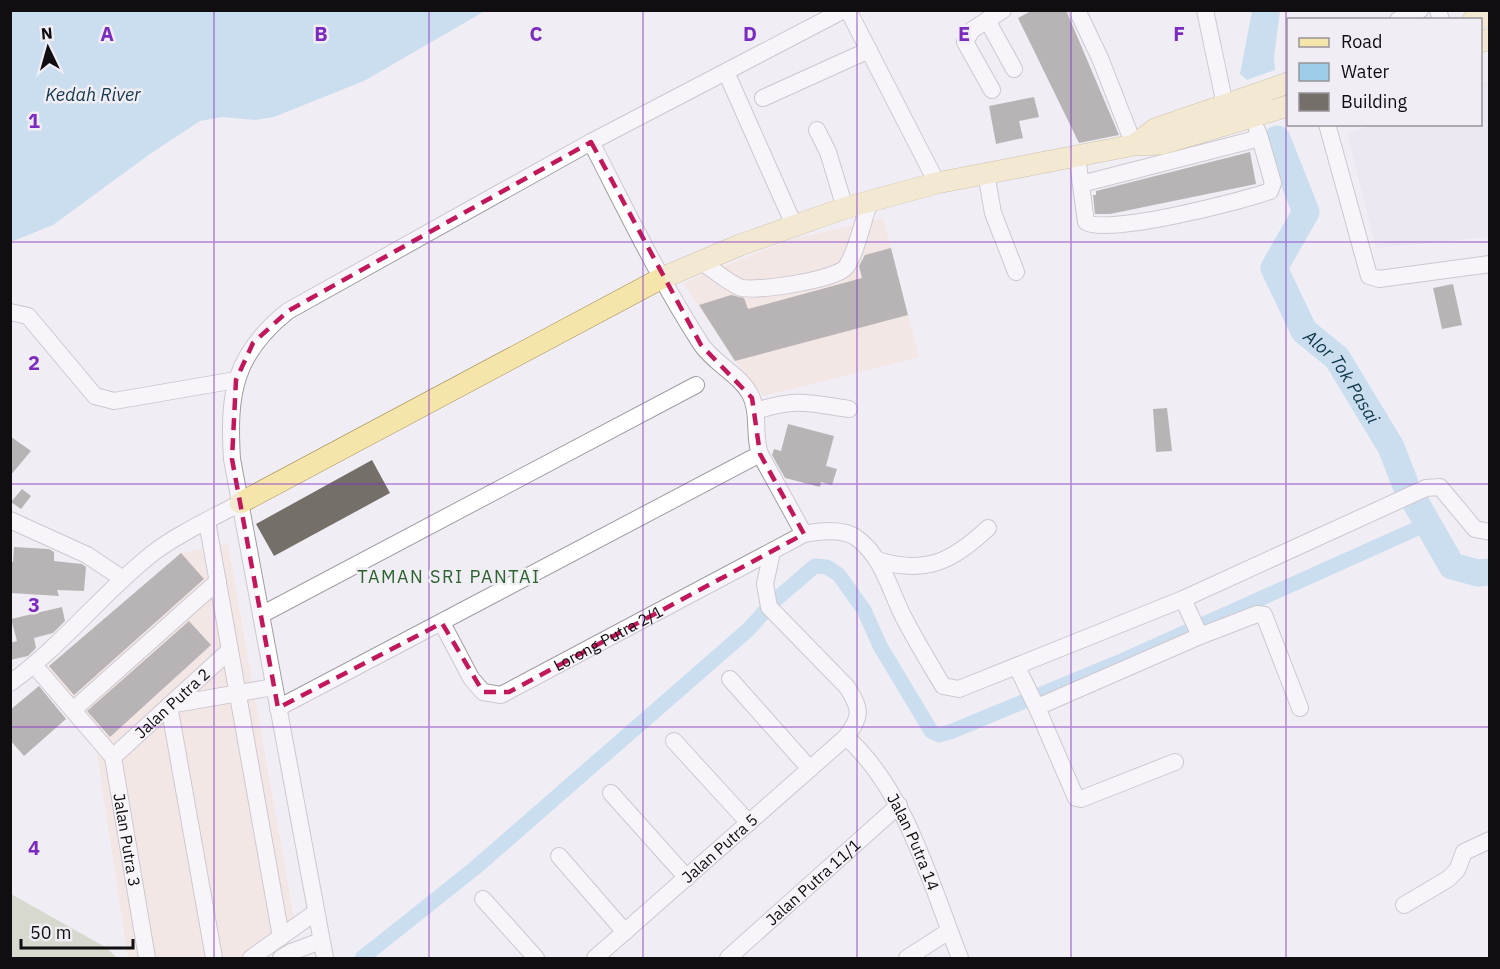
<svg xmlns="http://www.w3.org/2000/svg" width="1500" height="969" font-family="'IBM Plex Sans',sans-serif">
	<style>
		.commercial { fill: #f7dfd5 }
		.built { fill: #e7dfed }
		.green { fill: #bac19f }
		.water { fill: #9dcde9 }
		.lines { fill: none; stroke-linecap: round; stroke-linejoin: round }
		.canal { stroke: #9dcde9; stroke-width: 15 }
		.river { stroke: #9dcde9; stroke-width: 27 }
		.building { fill: #746f69 }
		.minor-casing { stroke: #a19ca3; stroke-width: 18 }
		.major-casing { stroke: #a08e51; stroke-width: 22 }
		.minor { stroke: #fff; stroke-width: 16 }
		.major { stroke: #f5e5ab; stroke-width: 21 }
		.marked { fill: none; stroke: #c2185b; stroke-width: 4.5; stroke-dasharray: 12 8; stroke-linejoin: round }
		.grid { fill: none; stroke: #7b2cbf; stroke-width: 1.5; stroke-opacity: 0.55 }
		.labels { text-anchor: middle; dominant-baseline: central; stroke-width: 5; stroke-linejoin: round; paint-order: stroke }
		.street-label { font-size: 16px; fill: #100e11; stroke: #f1edf4 }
		.water-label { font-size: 18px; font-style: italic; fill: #10384c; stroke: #f1edf4 }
		.neighbourhood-label { font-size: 18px; letter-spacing: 1.5px; fill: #2d632f; stroke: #f1edf4 }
		.grid-label { font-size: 20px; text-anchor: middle; font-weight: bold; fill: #7b2cbf; stroke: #f1edf4; stroke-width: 5; stroke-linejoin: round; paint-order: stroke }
	</style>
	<rect width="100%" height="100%" fill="#f1edf4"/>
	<path class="commercial" d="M883,218l36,139 -156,39 -28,-35 -52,-78 106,-43z
		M228,544l69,391 -32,23h-137l-32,-210 -60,-70 145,-125z"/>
	<path class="built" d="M1489,80v157l-113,11 -29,-115 24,-8 109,-1 1,-41z"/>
	<path class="green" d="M11,894l96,54 10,10h-106z"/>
	<path class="water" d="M11,10h474v1l-121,70 -90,36 -19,3 -33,-3 -22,4 -50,33 -97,71 -42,17z
		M1252,11h28l-6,47 1,12 -28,10 -7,-6z"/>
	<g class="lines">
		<path class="canal" d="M774,601l41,-35 12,1 12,8 25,35 16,36 51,85 8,4 11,-3 169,-70 308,-138
			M362,958l113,-90 274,-239 16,-18"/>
		<g class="river">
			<path id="s1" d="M1277,139l29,73 -32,56 30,63 33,27 54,89 15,39"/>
			<path d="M1413,498l39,68 26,7 12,-1"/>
		</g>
	</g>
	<path class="building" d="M1033,10h33l53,125 -40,8 -61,-125z
		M1034,97l5,20 -20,4 4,17 -27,6 -7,-38z
		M1250,152l6,32 -146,30h-15l-2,-19h3v-4z
		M891,248l17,67 -173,46 -36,-56 32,-10 13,3 4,11 114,-31 -3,-12 6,-11z
		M1453,284l9,41 -20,4 -9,-41z
		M1167,408l5,43 -16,1 -3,-43z
		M788,424l46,12 -8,30 11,3 -5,16 -11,-3 -1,5 -35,-9 -13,-23 2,-6 7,2z
		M10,436l21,15 -21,25z
		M372,460l18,33 -116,63 -18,-32z
		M22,489l9,7 -10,13 -10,-7z
		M14,547l35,2 5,3v9l28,3 4,3 -2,24 -27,-1 2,6 -49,-3v-31h3z
		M181,553l23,26 -130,116 -25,-29z
		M62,607l3,14 -12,12 -19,5 2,10 -8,8 -18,4v-17l7,-2 -6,-22z
		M189,621l22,24 -101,92 -23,-26z
		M39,686l27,33 -42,37 -14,-16v-30z"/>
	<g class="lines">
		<defs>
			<g id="minor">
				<path d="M848,10l89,173"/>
				<path d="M1077,10l23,48 34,87"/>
				<path d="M1205,10l20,95"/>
				<path d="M1438,10l3,10"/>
				<path d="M987,20l27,49"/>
				<path d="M1398,20l22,-10"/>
				<path d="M726,72l68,153"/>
				<path d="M992,90l-27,-48 7,-12 31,-20"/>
				<path d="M763,98l106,-48"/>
				<path d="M1327,124l42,152 10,3 111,-15"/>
				<path d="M817,130l11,22 17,56"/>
				<path d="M591,142c35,68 68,137 110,202 13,20 40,31 50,52 9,19 2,39 9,58l44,80"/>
				<path d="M1077,156l9,66c20,14 157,-21 184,-31l3,-8 -13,-45"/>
				<path d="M986,173l7,40 23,59"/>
				<path d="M1081,184l179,-46 -3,-8"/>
				<path d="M700,261c13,8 26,20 39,26 15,6 99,-8 107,-20 11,-15 17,-48 24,-66"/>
				<path d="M10,312l18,4 67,80 19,5 122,-21"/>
				<path d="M756,411c40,-13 53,-8 93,-2"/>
				<path d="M10,520l77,35 36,24"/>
				<path d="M207,521l74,416"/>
				<path d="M877,560c49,15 76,1 111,-32"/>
				<path d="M1183,599l17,37 57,-22 7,1 36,93"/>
				<path d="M261,615l435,-230"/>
				<path id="s2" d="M442,623l29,55 12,14 18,3 303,-161c15,-3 41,-6 54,5 25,19 32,52 46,79 12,23 26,46 39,68l16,3 224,-90 243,-111 14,-1 35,42 15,3"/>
				<path d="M34,665l79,92"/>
				<path d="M1017,667l21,43"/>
				<path d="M730,679l80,90"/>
				<path d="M10,683c53,-38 92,-90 143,-130 26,-20 58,-34 87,-50"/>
				<path d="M278,708l482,-254"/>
				<path d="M73,710l145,-129"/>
				<path id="s3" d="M846,737c60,53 85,148 114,221"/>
				<path d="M674,741l75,82"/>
				<path id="s4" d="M113,757l34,201"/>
				<path id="s5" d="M113,757l117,-107"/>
				<path d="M1175,762l-94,37 -5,-1 -38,-88 4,-5 158,-69"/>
				<path d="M611,793l76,85"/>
				<path d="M559,856l66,76"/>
				<path d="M483,899l53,59"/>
				<path d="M1404,905l44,-26 9,-9 7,-18 26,-12"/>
				<path d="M214,958l-45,-253 105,-18"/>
				<path d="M251,958l65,-46"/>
				<path d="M281,958l10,-6 30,-11"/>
				<path d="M325,958l-93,-499c-4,-66 2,-105 56,-148l303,-169 253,-132"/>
				<path id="s6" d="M595,958l251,-221c16,-21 15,-28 1,-50l-78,-80 -4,-23 7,-32"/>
				<path id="s7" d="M728,958l171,-153"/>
				<path d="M907,958l42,-27"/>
			</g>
			<path id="major" d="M1473,20l17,-6
				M1480,42l10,-3
				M1134,145l21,-16 133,-46
				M240,503l422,-225 78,-33 105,-37 92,-25 197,-38 28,-1 126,-38"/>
		</defs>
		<use href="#minor" class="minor-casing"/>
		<use href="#major" class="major-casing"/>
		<use href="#minor" class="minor"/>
		<use href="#major" class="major"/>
	</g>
	<path d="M0 0H1500V969H0ZM591,142l110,203 51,53 8,56 44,80 -295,158h-26l-41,-69 -164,85 -46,-249 4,-79 17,-37 35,-32z" fill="#f1edf4" fill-opacity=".55" fill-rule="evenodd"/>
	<path class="marked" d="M591,142l110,203 51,53 8,56 44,80 -295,158h-26l-41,-69 -164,85 -46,-249 4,-79 17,-37 35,-32z"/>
	<path class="grid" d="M214,10v948M429,10v948M643,10v948M857,10v948M1071,10v948M1286,10v948M10,242h1480M10,484h1480M10,727h1480"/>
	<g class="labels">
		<g class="street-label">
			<text stroke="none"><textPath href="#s2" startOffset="220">Lorong Putra 2/1</textPath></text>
			<text stroke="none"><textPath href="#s5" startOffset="80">Jalan Putra 2</textPath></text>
			<text stroke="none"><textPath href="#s4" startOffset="84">Jalan Putra 3</textPath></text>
			<text stroke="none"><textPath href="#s3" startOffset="126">Jalan Putra 14</textPath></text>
			<text stroke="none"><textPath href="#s6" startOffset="166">Jalan Putra 5</textPath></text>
			<text stroke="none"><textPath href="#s7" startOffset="114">Jalan Putra 11/1</textPath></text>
		</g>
		<g class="water-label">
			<text x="93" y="94">Kedah River</text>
			<text stroke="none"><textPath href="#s1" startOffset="273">Alor Tok Pasai</textPath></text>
		</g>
		<g class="neighbourhood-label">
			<text x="449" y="576">TAMAN SRI PANTAI</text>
		</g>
	</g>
	<g class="grid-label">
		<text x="107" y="41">A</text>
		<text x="321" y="41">B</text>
		<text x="536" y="41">C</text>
		<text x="750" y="41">D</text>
		<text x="964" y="41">E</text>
		<text x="1179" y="41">F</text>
		<text x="34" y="128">1</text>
		<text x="34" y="370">2</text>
		<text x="34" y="612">3</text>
		<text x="34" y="855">4</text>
	</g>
	<rect width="1500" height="969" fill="none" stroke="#100e11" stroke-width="24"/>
	<rect x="1287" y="18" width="195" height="108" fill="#f1edf4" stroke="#979499" stroke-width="1.5"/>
	<rect x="1299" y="38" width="30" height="9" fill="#f5e5ab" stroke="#979499" stroke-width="1.5"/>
	<text x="1341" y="48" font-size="18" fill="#100e11">Road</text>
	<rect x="1299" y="63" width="30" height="18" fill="#9dcde9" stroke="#979499" stroke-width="1.5"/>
	<text x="1341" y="78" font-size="18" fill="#100e11">Water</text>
	<rect x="1299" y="93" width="30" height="18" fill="#746f69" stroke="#979499" stroke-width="1.5"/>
	<text x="1341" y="108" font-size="18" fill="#100e11">Building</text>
	<g transform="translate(48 48) rotate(355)" stroke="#f1edf4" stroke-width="4.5" paint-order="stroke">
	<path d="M0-4.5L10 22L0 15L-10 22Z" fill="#100e11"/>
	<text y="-9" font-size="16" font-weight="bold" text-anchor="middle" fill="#100e11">N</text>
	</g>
	<path d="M21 939v9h112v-9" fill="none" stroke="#100e11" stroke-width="3"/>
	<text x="30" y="939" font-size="18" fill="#100e11" stroke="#f1edf4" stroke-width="4.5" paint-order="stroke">50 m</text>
</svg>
